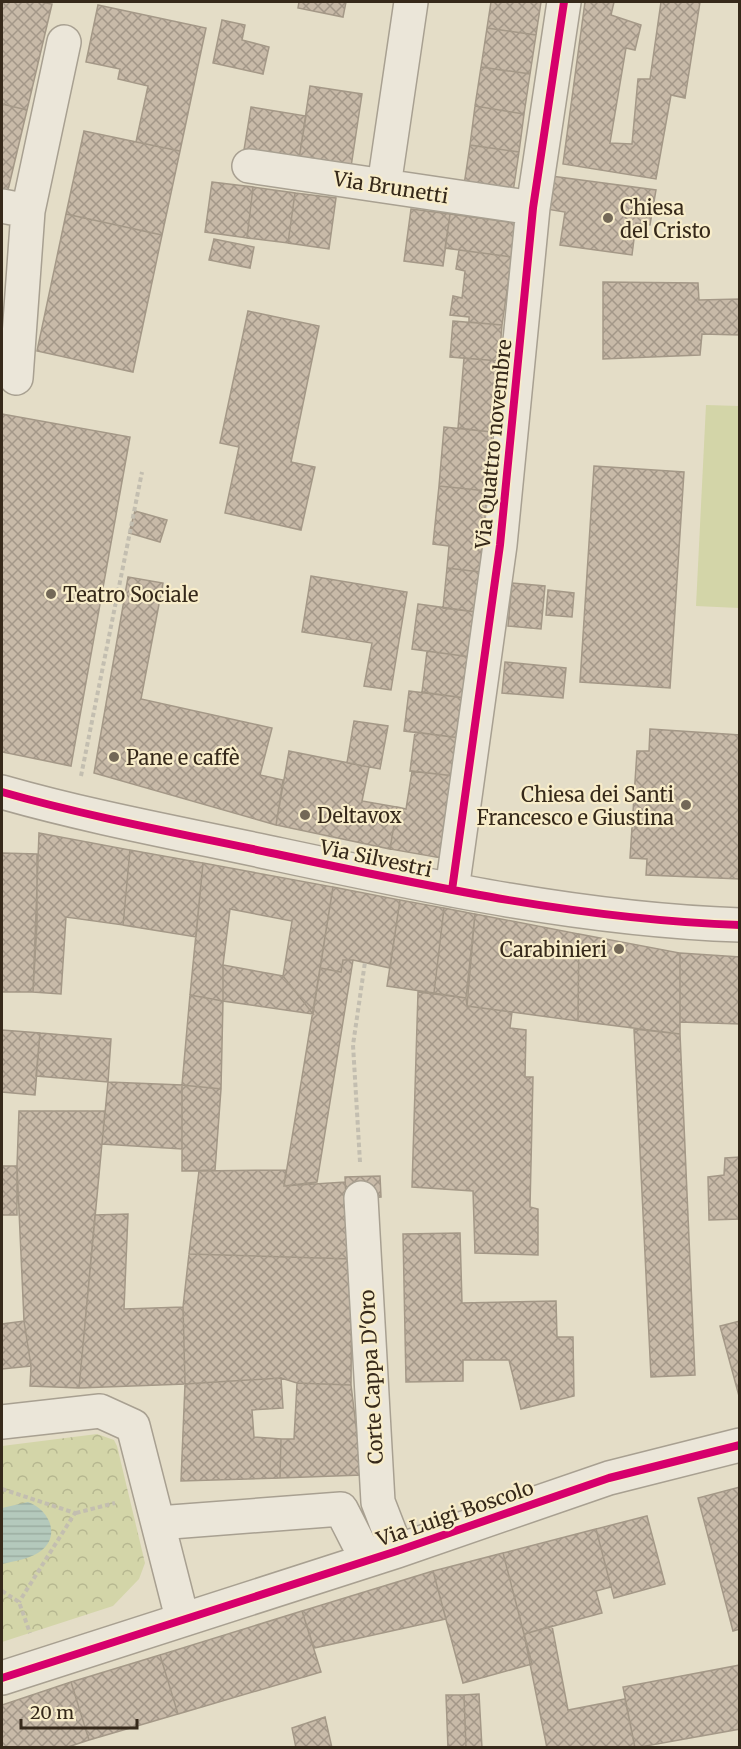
<svg xmlns="http://www.w3.org/2000/svg" width="741" height="1749" font-family="Merriweather,serif">
	<style>
		.green { fill: #d3d5a8 }
		.park { fill: url(#park-crowns) }
		.water { fill: url(#water-rules) }
		.building { fill: url(#building-cross-hatch); stroke: #a49887; stroke-width: 1.5 }
		.lines { fill: none; stroke-linecap: round; stroke-linejoin: round }
		.minor-casing { stroke: #a8a091; stroke-width: 36 }
		.path { stroke: #c3beb0; stroke-width: 4; stroke-dasharray: 4.5 3; stroke-linecap: butt }
		.minor { stroke: #ebe6d9; stroke-width: 33 }
		.cycleway-casing { stroke: #f8edca; stroke-width: 11 }
		.cycleway { stroke: #d6006c; stroke-width: 8 }
		.poi-dot { fill: #736857; stroke: #f8edca; stroke-width: 2 }
		.labels { text-anchor: middle; dominant-baseline: central; stroke-width: 4.5; stroke-linejoin: round; paint-order: stroke }
		.street-label { font-size: 20px; fill: #36291a; stroke: #f8edca }
		.poi-label { font-size: 20px; fill: #36291a; stroke: #f8edca; text-anchor: start }
	</style>
	<defs>
		<pattern id="park-crowns" width="20" height="18" patternUnits="userSpaceOnUse" patternTransform="scale(1.5)"><rect width="20" height="18" fill="#d3d5a8"/><path d="M2 6a3 3 0 1 1 6 0M12 15a3 3 0 1 1 6 0" fill="none" stroke="#b6b790"/></pattern>
		<pattern id="water-rules" width="6" height="5" patternUnits="userSpaceOnUse" patternTransform="scale(1.5)"><rect width="6" height="5" fill="#b4c9bc"/><path d="M0 2.5h6" fill="none" stroke="#9bada1"/></pattern>
		<pattern id="building-cross-hatch" width="8" height="8" patternUnits="userSpaceOnUse" patternTransform="scale(1.5)"><rect width="8" height="8" fill="#c8baa8"/><path d="M0 0l8 8M0 8l8-8" fill="none" stroke="#a39788"/></pattern>
	</defs>
	<rect width="100%" height="100%" fill="#e4ddc7"/>
	<path class="green" d="M706,405l33,1v202l-43,-2z"/>
	<path class="park" d="M97,1434l17,6 3,6 28,117 -6,16 -26,27 -111,36v-196z"/>
	<path class="water" d="M28,1502c20,7 33,32 14,48 -10,9 -28,11 -40,14v-56z"/>
	<path class="building" d="M2,2h38l12,2 -25,106 -25,-6z
		M299,2h47l-3,15 -45,-9z
		M491,2h50l-5,33 -49,-7z
		M585,2h29l-3,13 30,10 -6,25 -9,-2 -16,95 22,1 6,-65h12l11,-77h39l-15,96 -14,-3 -15,84 -93,-15z
		M98,5l108,23 -26,123 -44,-9 12,-56 -30,-7 2,-10 -34,-7z
		M222,20l23,5 -3,15 27,7 -6,27 -50,-11z
		M487,28l49,7 -6,39 -49,-7z
		M481,67l49,7 -6,40 -49,-8z
		M310,86l52,8 -11,73 -52,-8z
		M2,104l25,6 -20,84 -5,-1z
		M475,106l49,8 -5,38 -49,-7z
		M251,107l55,9 -7,43 -55,-9z
		M84,131l96,20 -18,84 -96,-21z
		M470,145l49,7 -6,40 -49,-7z
		M551,176l105,14 -6,35 -14,-2 -4,32 -72,-10 5,-33 -19,-3z
		M212,182l41,5 -6,51 -42,-6z
		M253,187l42,6 -7,50 -41,-5z
		M295,193l41,5 -7,51 -41,-6z
		M411,209l39,5 -7,52 -39,-5z
		M66,214l96,21 -29,137 -96,-21z
		M450,214l66,9 -4,34 -67,-9z
		M214,239l40,8 -4,21 -41,-8z
		M459,250l53,7 -10,68 -33,-3v-5l-19,-2 3,-19 9,2 3,-27 -9,-2z
		M603,282l95,1 1,17 41,-1v36l-38,-1 -2,21 -97,4z
		M248,311l71,15 -28,136 24,5 -14,63 -76,-17 14,-66 -19,-4z
		M453,321l49,4 -3,36 -49,-4z
		M464,358l35,3 -7,71 -34,-4z
		M2,414l128,23 -59,329 -69,-14z
		M444,427l48,5 -5,59 -48,-5z
		M594,466l90,6 -14,216 -90,-6z
		M439,486l48,5 -7,81 -33,-4 2,-22 -16,-2z
		M135,511l32,9 -7,22 -31,-9z
		M447,568l33,4 -4,40 -33,-4z
		M311,576l96,16 -16,98 -27,-4 8,-43 -70,-11z
		M128,577l35,6 -22,116 131,29 -12,47 23,5 -7,45 -182,-52z
		M512,583l33,3 -4,43 -33,-3z
		M548,590l26,3 -2,24 -26,-2z
		M418,604l58,8 -6,45 -58,-8z
		M427,651l43,6 -5,41 -43,-6z
		M505,662l61,6 -3,30 -61,-5z
		M409,691l56,7 -5,40 -56,-7z
		M354,721l34,5 -8,43 -33,-6z
		M650,729l90,6v144l-94,-4 1,-16 -17,-1 7,-107h12z
		M415,732l45,6 -6,38 -44,-5z
		M289,751l80,16 -7,34 35,6 -7,42 -114,-24z
		M412,771l42,5 -13,82 -51,-9 7,-42 9,2z
		M39,833l91,17 -7,75 -57,-8 -5,77 -28,-2z
		M130,850l73,13 -7,74 -73,-12z
		M2,853l35,1v70l-4,68h-31z
		M203,863l130,24 -20,127 -30,-38 9,-55 -62,-12 -7,56v36l-33,-6z
		M333,887l67,13 -10,68 -37,-8h-10l-2,12 -21,-4z
		M400,900l44,8 -10,85 -47,-7z
		M444,908l31,6 -9,84 -32,-5z
		M475,914l104,20 -1,87 -111,-15z
		M579,934l101,19v81l-102,-13z
		M680,953l60,4v67l-60,-2z
		M343,960h10l-36,222 -33,4 36,-218 21,4z
		M223,965l60,11 30,38 -90,-13z
		M418,992l48,6 1,8 45,6 -2,16 16,2 -1,47h8l-3,130 8,2v46l-63,-2 -2,-62 -61,-4z
		M190,995l33,6 -2,88 -39,-4z
		M634,1029l46,5 15,341 -44,2z
		M2,1030l38,3 -5,62 -33,-3z
		M40,1033l71,6 -3,43 -72,-6z
		M108,1082l74,3v64l-80,-5z
		M182,1085l39,4 -6,81 -33,1z
		M19,1111h86l-26,277 -49,-2 1,-20 -7,-45 -7,-155z
		M740,1157v62l-31,1 -1,-43 16,-2 1,-17z
		M2,1166h15v49h-15z
		M286,1170l-2,16 61,-4 7,77 -163,-5 10,-83z
		M380,1176l1,21 -35,2 -1,-22z
		M128,1214l-4,95 59,-2 2,77 -106,4 16,-173z
		M460,1233l2,70 94,-2 1,36h16l1,59 -53,13 -12,-49h-46v21l-57,1 -3,-148z
		M189,1254l163,5 -1,126 -54,-2 -16,-5 -96,6 -2,-77z
		M24,1321l7,45 -29,3v-45z
		M740,1321v75h-1l-19,-70z
		M281,1378l2,30 -31,2 2,27 27,2 -1,39 -99,3 4,-97z
		M297,1383l54,2 11,90 -82,3 1,-39h13z
		M740,1487v142l-7,2 -35,-133z
		M647,1516l18,68 -51,14 -18,-69z
		M596,1529l15,58 -15,4 6,22 -78,21 -21,-81z
		M503,1553l29,111 -69,19 -30,-112z
		M433,1571l13,48 -132,29 -12,-37z
		M302,1611l19,61 -143,42 -18,-59z
		M552,1626l16,84 57,-11 10,49h-88l-23,-114z
		M160,1655l18,59 -89,26 -18,-58z
		M740,1665v64l-105,19 -12,-61z
		M71,1682l18,58 -24,8h-63v-43z
		M479,1694l3,54h-16l-2,-53z
		M446,1695h18l2,53h-18z
		M325,1717l7,31h-36l-4,-20z"/>
	<g class="lines">
		<defs>
			<path id="minor" d="M249,166l284,42
				M384,186l27,-184
				M2,206l26,5 -12,167
				M28,211l36,-169
				M2,792c91,26 186,43 279,63 150,32 305,65 459,70
				M452,890l48,-345 33,-337 31,-206
				M361,1198l17,304 19,49
				M2,1422l98,-11 33,15 49,192
				M158,1523l183,-14 26,51
				M2,1678l395,-127 212,-73 131,-33"/>
		</defs>
		<use href="#minor" class="minor-casing"/>
		<path class="path" d="M81,776l61,-304
			M360,1162l-7,-117 12,-83
			M2,1489l73,24 -56,89
			M76,1513l39,-10
			M2,1591l17,11 11,31"/>
		<use href="#minor" class="minor"/>
		<defs>
			<path id="cycleway" d="M2,792c91,26 186,43 279,63 150,32 305,65 459,70
				M452,890l48,-345 33,-337 31,-206
				M2,1678l395,-127 212,-73 131,-33"/>
		</defs>
		<use href="#cycleway" class="cycleway-casing"/>
		<use href="#cycleway" class="cycleway"/>
	</g>
	<g class="poi-dot">
		<circle cx="608" cy="218" r="6"/>
		<circle cx="51" cy="594" r="6"/>
		<circle cx="114" cy="757" r="6"/>
		<circle cx="686" cy="805" r="6"/>
		<circle cx="305" cy="815" r="6"/>
		<circle cx="619" cy="949" r="6"/>
	</g>
	<g class="labels">
		<g class="street-label">
			<text transform="translate(391 187) rotate(9)">Via Brunetti</text>
			<text transform="translate(493 444) rotate(-84)">Via Quattro novembre</text>
			<text transform="translate(376 858) rotate(12)">Via Silvestri</text>
			<text transform="translate(371 1377) rotate(-93)">Corte Cappa D'Oro</text>
			<text transform="translate(455 1513) rotate(-19)">Via Luigi Boscolo</text>
		</g>
		<g class="poi-label">
			<text x="620" y="207">Chiesa<tspan x="620" dy="23">del Cristo</tspan></text>
			<text x="63" y="594">Teatro Sociale</text>
			<text x="126" y="757">Pane e caffè</text>
			<text x="674" y="794" text-anchor="end">Chiesa dei Santi<tspan x="674" dy="23">Francesco e Giustina</tspan></text>
			<text x="317" y="815">Deltavox</text>
			<text x="607" y="949" text-anchor="end">Carabinieri</text>
		</g>
	</g>
	<rect width="741" height="1749" fill="none" stroke="#36291a" stroke-width="6"/>
	<path d="M21 1719v9h116v-9" fill="none" stroke="#36291a" stroke-width="3"/>
	<text x="30" y="1719" font-size="18" fill="#36291a" stroke="#f8edca" stroke-width="4.5" paint-order="stroke">20 m</text>
</svg>
